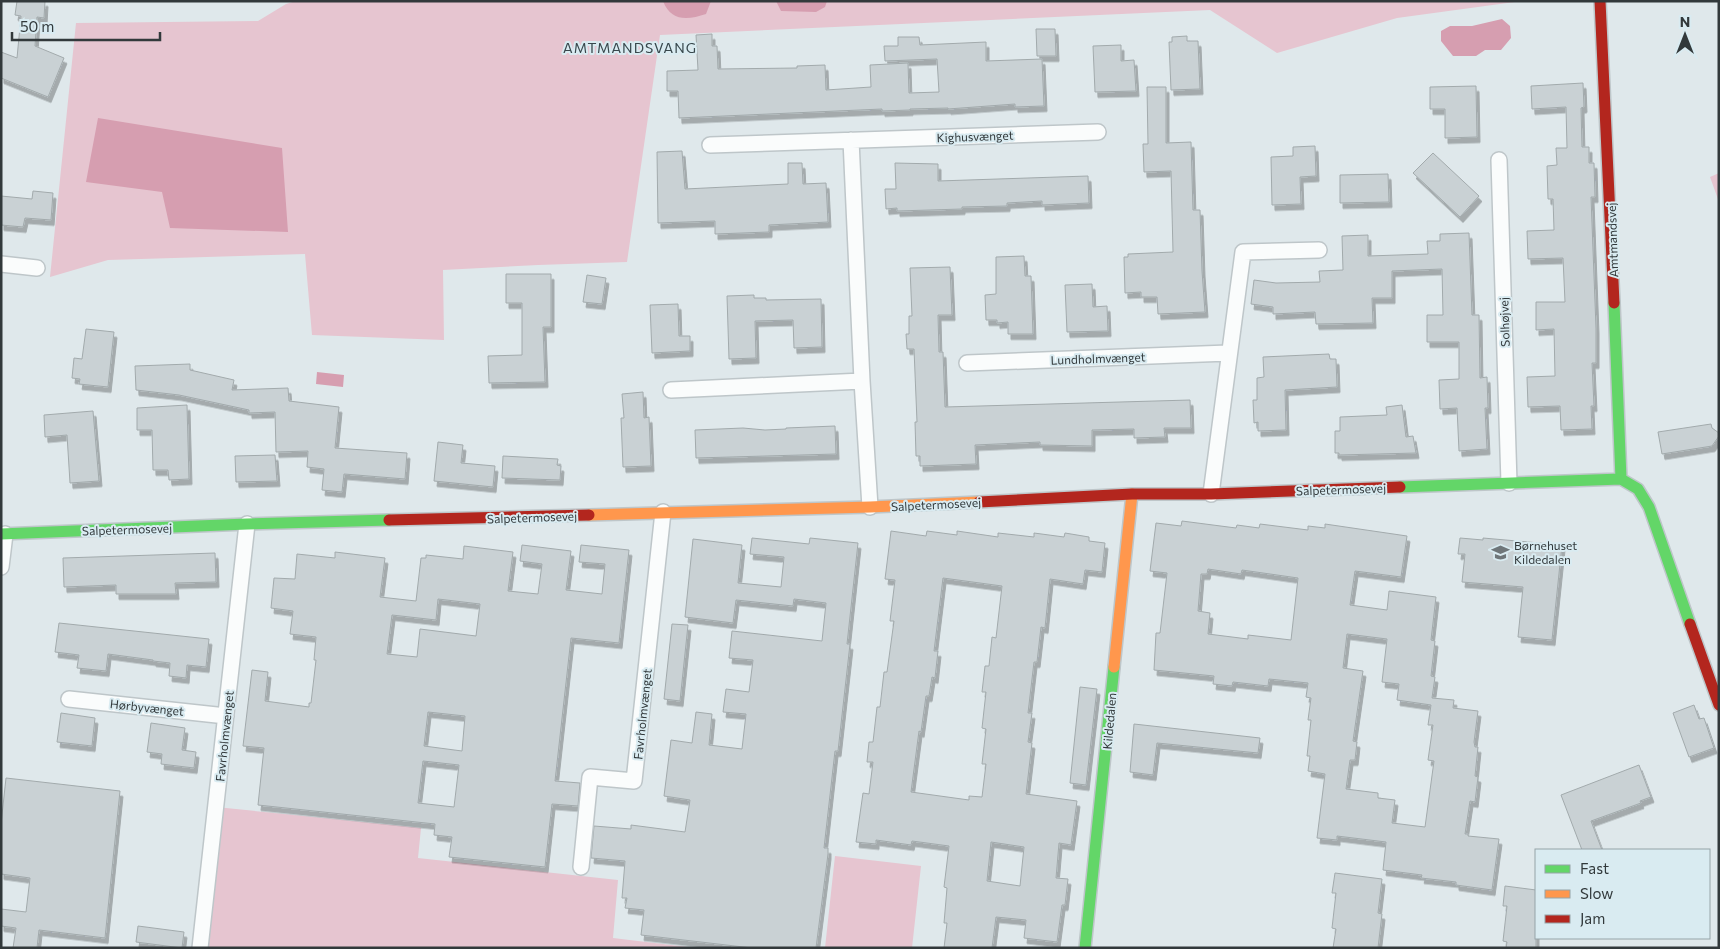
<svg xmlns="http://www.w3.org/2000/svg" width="1720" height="949" font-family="Commissioner,sans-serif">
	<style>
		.green { fill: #e6c5d0 }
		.water { fill: #d69eb0 }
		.building { fill: #c9d1d4; stroke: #a2aaac; fill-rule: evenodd; filter: url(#shadow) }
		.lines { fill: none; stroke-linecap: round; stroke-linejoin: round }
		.street-casing { stroke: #bec6c9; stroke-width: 18 }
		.fast-casing { stroke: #bec6c9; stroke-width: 14 }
		.slow-casing { stroke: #bec6c9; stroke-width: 14 }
		.jam-casing { stroke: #bec6c9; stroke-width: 14 }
		.street { stroke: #fafcfc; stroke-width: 15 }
		.fast { stroke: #63d668; stroke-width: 11 }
		.slow { stroke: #ff974d; stroke-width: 11 }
		.jam { stroke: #b3261e; stroke-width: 11 }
		.labels { text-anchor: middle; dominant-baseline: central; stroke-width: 4; stroke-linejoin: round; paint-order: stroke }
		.street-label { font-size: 12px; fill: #32393b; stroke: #d9ebf1 }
		.poi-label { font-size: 12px; fill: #32393b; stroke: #d9ebf1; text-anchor: start }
		.neighbourhood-label { font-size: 14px; letter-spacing: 1px; fill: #38474c; stroke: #d9ebf1 }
	</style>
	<defs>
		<filter id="shadow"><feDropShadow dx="3" dy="5.5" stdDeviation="0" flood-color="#0004"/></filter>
	</defs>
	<rect width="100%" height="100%" fill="#dfe8eb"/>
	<path class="green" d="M296,1h1226l-125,17 -120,35 -67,-43 -550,25 -33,227 -89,3 -95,5 1,70 -132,-5 -7,-81 -197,6 -58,17 26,-254 182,-2 28,-17z
		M1719,173v29l-9,-25z
		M216,807l205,21 -3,30 200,22 -5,58 83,10h-496z
		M835,856l86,10 -9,82h-87z"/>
	<path class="water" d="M663,1h48l-5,13c-18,6 -35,8 -43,-13z
		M776,1h51l-2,6 -9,5 -35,-1z
		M1502,19l8,7 1,12 -10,12h-16l-9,6h-23l-12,-15v-10l9,-5h22z
		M98,118l184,30 6,84 -118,-4 -8,-36 -76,-10z
		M317,372l27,3 -1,12 -27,-3z"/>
	<path class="building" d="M17,1h28l-1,17 -7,-1 -2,29 29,12 -16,39 -47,-19v-26l16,6 4,-42 -6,-1z
		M1036,29h19l1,27h-19z
		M712,34v12h5l1,23 79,-1v-2l28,-1 1,25 45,-3 -1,-22 38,-2 1,30 30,-1 -2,-33 -52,2 -1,-15h14v-9h21l1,8 66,-3v19l56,-2 2,47 -29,1v-3l-67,5v-1l-38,1v1l-28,1v-2l-203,9 -1,-27h-11v-20l31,-1 -2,-35z
		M1187,36v5h11l2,48 -29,1 -2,-48h3v-5z
		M1121,45v16l13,-1 2,31 -41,1 -2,-46z
		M1583,83l1,24 -3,1 1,39h7v16h5l1,34h-4l5,131v35h-4l2,43h-3l1,23 -31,1 -1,-24 -32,1 -1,-30 28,-1 -1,-47 -18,1v-28h29l-2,-44 -35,1 -1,-28 27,-1 -1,-31h-5l-1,-33 10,-1 -1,-17h11l-1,-41 -34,2 -1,-23z
		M1476,86l1,51 -32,1v-29h-15v-22z
		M1147,87h19v56l25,-1 2,68h7l2,61 3,41 -47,2 -1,-17h-16v-5l-16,1 -1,-36h4v-3l45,-2 -2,-81 -27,1 -1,-28h5z
		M1315,146l1,30 -16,1 1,27 -29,1 -1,-48 22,-1v-9z
		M682,151l3,38 103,-5v-21h14l1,21 23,-1 2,39 -59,3v7l-54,2v-13l-57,2 -1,-71z
		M1433,153l46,43 -19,21 -47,-44z
		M895,163l43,1v17l150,-5 1,27 -47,2v-4l-35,2v3l-45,1v2l-65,2v-3l-11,1 -1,-20h11z
		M1388,174l1,28 -49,1v-28z
		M33,191l20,2 -2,27 -26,-2 -2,9 -22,-2v-29l31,3z
		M1469,233l3,82h7l1,63 7,-1 1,31h-3l2,41 -28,2 -2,-43 -17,1 -1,-29 20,-1v-37h-32v-27h16l-1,-46 -50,2v27h-20l1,25 -57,1 -1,-12 -42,2v-7l-22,-3 3,-24 22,3 44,-1 -1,-11 24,-1 -1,-34 26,-1v21l60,-2 -1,-13h13v-7z
		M1024,256l1,20h6l2,58h-25v-12l-11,1v-3h-11l-1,-25 11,-1v-37z
		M950,267l2,48h-14l1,37h4l2,55 245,-7 1,28h-27l1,9 -31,1v-9l-42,1v16l-52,-1v-3l-65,3 1,19 -56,2v-10h-4l-1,-34h2l-3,-73h-7l-1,-15h3v-18h3l-2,-48z
		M506,274h45v53h-8l2,55 -56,1 -1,-27 34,-1v-52h-16z
		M587,275l19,3 -4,26 -19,-2z
		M1092,284l1,23 14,-1 1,25 -41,1 -2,-47z
		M754,295v3h12v2l55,-1 1,48 -28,1 -1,-28 -38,1 1,37 -27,1 -2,-63z
		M678,304l1,32h11v15l-38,2 -2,-48z
		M86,329l28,3 -6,55 -29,-3 1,-5 -8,-1 2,-20 8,1z
		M1329,354l1,5h6l1,28 -52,3 1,40 -28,1v-9l-4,1 -1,-23h4v-22l7,-1 -1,-20z
		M190,364v6l44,10 -2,10 56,-2 1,13 50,6 -4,41 72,5 -2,26 -61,-5 -2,18 -20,-2 2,-21 -17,-2 1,-16 -32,1 -1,-40 -26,1v-3l-70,-15 -43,-5 -1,-24z
		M643,392l1,26 5,-1 2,49 -28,1 -2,-49h3l-2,-24z
		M187,405l2,74 -20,1 -1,-10h-15l-1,-40h-15v-22z
		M1402,405l4,32 7,-1 3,17 -77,2v-2h-4v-22h5v-14l47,-2 -1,-8z
		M93,411l6,70 -29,2 -3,-48 -22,2 -1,-22z
		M1711,424l1,4 7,5v3l-7,10 -50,8 -4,-22z
		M835,426l1,28 -140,4 -1,-28 48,-2 22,2 21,-1v-1z
		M438,442l25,3 -2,18 34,3 -2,21 -59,-6z
		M275,455l2,26 -41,1 -1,-26z
		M503,456l55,3 -1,6 4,1 -1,14 -58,-2z
		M1182,521l54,7 1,-3 22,3 1,-4 48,6v-4l17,2v-4l82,12 -6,41 -46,-6 -5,34 37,5 2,-19 47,6 -5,43 4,1 -4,35 4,1 -3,21 22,2 -1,8 25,3 -4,31 1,5h3l-3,29 3,1 -3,25 -5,-1 -5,33h3v2l31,3 -7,51 -36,-5v-3l-35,-4 1,-3 -39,-5 3,-28 -49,-6v4l-20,-2 8,-64 -17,-3 2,-15h-3l4,-36h-3l3,-22 -5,-1 2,-14 -39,-4 -1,7 -35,-4 -1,4 -19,-2 1,-8 -60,-6 2,-37h4l7,-60 -17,-2 6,-48 25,3zM1208,569l33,5 1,-4 56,8 -7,62 -43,-5v4l-40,-5 2,-21 -12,-2 3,-37h6zM1347,634l40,5 -5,43 17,2 -2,16 34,5 -3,20h5l-5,35 6,1 -9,66 -33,-4 3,-23 -17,-2v-5l-32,-4 4,-29h5l2,-18 -4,-1 10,-70 -20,-3z
		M891,531l35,5 1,-5 30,4v-4l41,6v-4l36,4v-4l30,4 1,-4 24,4v4l16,2 -3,29 -17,-2 -2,14 -33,-5 -5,49 -4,-1 -4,35h-3l-6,51h4l-4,29 4,1 -6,51 51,7 -6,44 -12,-2 -3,35 12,1 -3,26h-3l-5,37 -33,-4 2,-18 -30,-3 -4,31h-48l3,-25h-3l3,-35 -3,-1 5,-41 -37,-5 -1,4 -35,-5v4l-20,-2 7,-49 6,1 4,-32h-6l2,-20h4l4,-35h3l4,-35h3l7,-51h-4l5,-41 -10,-1zM943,578l59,8 -6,52 -4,-1 -3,29h-4l-3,26h4l-4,36 4,1 -4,35h4l-4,33 -13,-1v4l-58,-8 8,-61 2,1 5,-36h3l3,-19 3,1 3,-27h-4zM991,842l33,5 -4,39 -33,-5z
		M752,538l57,6 1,-6 48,5 -11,101h3l-12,107h-3l-11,97h4v6l-12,94h-64l-111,-13 3,-25 -19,-2 2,-10h-5l3,-37 -34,-3 3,-32 37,3v-4l54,7 5,-32 -26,-4 7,-56 21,3 4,-31 16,2 -3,31 33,4 4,-35 -23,-2 3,-23 23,3 4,-32 -24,-2 3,-27 90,10 4,-38 -32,-4 -1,7 -57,-6 -3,23 -48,-6 8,-78 49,6 -4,38 43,4 3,-30 -34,-3z
		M1460,538l23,2v-2l79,7 -10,95 -34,-3 5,-50 -61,-5 3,-28h-7z
		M522,545l49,6 -5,39 36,4 3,-30 -26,-2 2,-17 48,5 -10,93 -48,-5 -16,143 25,2 -2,23 -26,-2 -7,63 -96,-10 3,-20 -18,-2 1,-11 -177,-19 6,-57 -21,-2 9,-76 16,2 -3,29 44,6v-4h2l5,-43h-2l2,-23 -26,-3 3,-23 -22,-3 3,-30 21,1 2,-25 38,4v-6l50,6 -5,39 36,4 5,-43h5v-3l37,4 1,-13 49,6 -5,39 30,3 4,-30 -22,-3zM438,599l42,5 -4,32 -56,-7 -3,28 -30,-3 5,-39 44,5zM428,712l37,4 -3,35 -38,-5zM423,761l36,4 -5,42 -36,-4z
		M215,553l1,29 -41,1 1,11h-60v-9l-52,2 -1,-29z
		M59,623l150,16 -3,28 -19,-2 -1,13 -17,-2 1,-13 -17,-2v-1l-45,-6 -2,17 -29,-3 2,-13 -24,-3z
		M672,624l16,1 -8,76 -16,-2z
		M1080,687l17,2 -11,96 -16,-2z
		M1694,705l5,14 5,-1 10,30 -25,9 -16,-44z
		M61,713l34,5 -3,28 -35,-4z
		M151,723l34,5 -3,22 14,2 -2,16 -33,-4 1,-10 -15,-2z
		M1134,724l126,14 -2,15 -101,-10 -4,32 -23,-3z
		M1639,765l12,32 -11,4 1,2 -50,18 11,29h-20l-21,-55z
		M6,778l114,13 -15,147 -66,-8 -2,18h-24l3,-20 -15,-2v-17l25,3 4,-34 -29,-4v-50z
		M1335,873l47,6 -4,34 4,1 -4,34h-45l3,-19 -4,-1 4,-35h-4z
		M1505,886l31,4v58h-30l1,-6 -4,-1 4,-35h-4z
		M138,926l46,6 -2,16 -46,-6z"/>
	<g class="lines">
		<defs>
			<path id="street" d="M851,140l11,241 8,126
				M710,145l388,-13
				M1499,160l10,323
				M1,264l36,4
				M967,363l261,-10
				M671,390l191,-9
				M1211,494l32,-242 76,-2
				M1,567l4,-33
				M69,699l157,17
				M581,867l9,-90 44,4 29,-269
				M200,948l47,-424"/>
			<path id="fast" d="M1614,303l7,176
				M1400,487l221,-8 17,10 11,18 41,117
				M1,534l246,-10 142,-4
				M1085,948l29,-281"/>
			<path id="slow" d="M589,515l281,-8 109,-5
				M1114,667l18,-173"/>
			<path id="jam" d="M1600,1l14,302
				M979,502l153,-8h79l189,-7
				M389,520l200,-5
				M1690,624l29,81"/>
		</defs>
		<use href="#street" class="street-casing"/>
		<use href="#fast" class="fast-casing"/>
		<use href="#slow" class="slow-casing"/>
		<use href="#jam" class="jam-casing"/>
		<use href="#street" class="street"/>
		<use href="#fast" class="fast"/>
		<use href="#slow" class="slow"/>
		<use href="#jam" class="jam"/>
	</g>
	<defs>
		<symbol id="school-bare" viewBox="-9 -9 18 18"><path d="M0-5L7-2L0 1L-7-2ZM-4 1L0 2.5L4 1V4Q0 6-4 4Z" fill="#6f7679" stroke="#d9ebf1" stroke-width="2.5" paint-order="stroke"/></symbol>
	</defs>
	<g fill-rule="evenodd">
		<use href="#school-bare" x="1488" y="540" width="25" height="25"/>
	</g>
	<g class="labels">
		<g class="street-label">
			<text transform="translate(975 136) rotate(-2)">Kighusvænget</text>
			<text transform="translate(1612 240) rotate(-92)">Amtmandsvej</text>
			<text transform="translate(1504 322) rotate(-92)">Solhøjvej</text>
			<text transform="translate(1098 358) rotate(-2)">Lundholmvænget</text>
			<text transform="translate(1341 489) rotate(-2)">Salpetermosevej</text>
			<text transform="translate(936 504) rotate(-3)">Salpetermosevej</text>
			<text transform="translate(532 517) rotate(-2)">Salpetermosevej</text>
			<text transform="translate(127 529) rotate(-2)">Salpetermosevej</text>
			<text transform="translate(147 707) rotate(6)">Hørbyvænget</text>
			<text transform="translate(642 714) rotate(-84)">Favrholmvænget</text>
			<text transform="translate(1109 721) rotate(-85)">Kildedalen</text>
			<text transform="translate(224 736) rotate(-84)">Favrholmvænget</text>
		</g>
		<g class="poi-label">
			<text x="1514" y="545">Børnehuset<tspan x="1514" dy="14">Kildedalen</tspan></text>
		</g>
		<g class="neighbourhood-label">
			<text x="630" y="47">AMTMANDSVANG</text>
		</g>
	</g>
	<rect width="1720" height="949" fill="none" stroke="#32393b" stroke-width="5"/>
	<rect x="1535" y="849" width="175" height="90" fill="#d9ebf1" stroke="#96a4a8"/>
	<rect x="1545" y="865" width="25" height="8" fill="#63d668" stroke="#96a4a8"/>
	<text x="1580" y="874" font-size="15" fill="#32393b">Fast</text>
	<rect x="1545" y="890" width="25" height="8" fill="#ff974d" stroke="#96a4a8"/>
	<text x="1580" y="899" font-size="15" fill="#32393b">Slow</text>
	<rect x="1545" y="915" width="25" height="8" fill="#b3261e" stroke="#96a4a8"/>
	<text x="1580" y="924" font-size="15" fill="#32393b">Jam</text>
	<g transform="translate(1685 35)" stroke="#d9ebf1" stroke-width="4" paint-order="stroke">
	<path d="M0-4L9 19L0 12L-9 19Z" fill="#32393b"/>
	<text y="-8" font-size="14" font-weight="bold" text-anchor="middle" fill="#32393b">N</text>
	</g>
	<path d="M12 32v8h148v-8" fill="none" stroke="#32393b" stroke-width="2.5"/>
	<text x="20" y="32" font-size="15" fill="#32393b" stroke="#d9ebf1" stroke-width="4" paint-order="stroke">50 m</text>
</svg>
